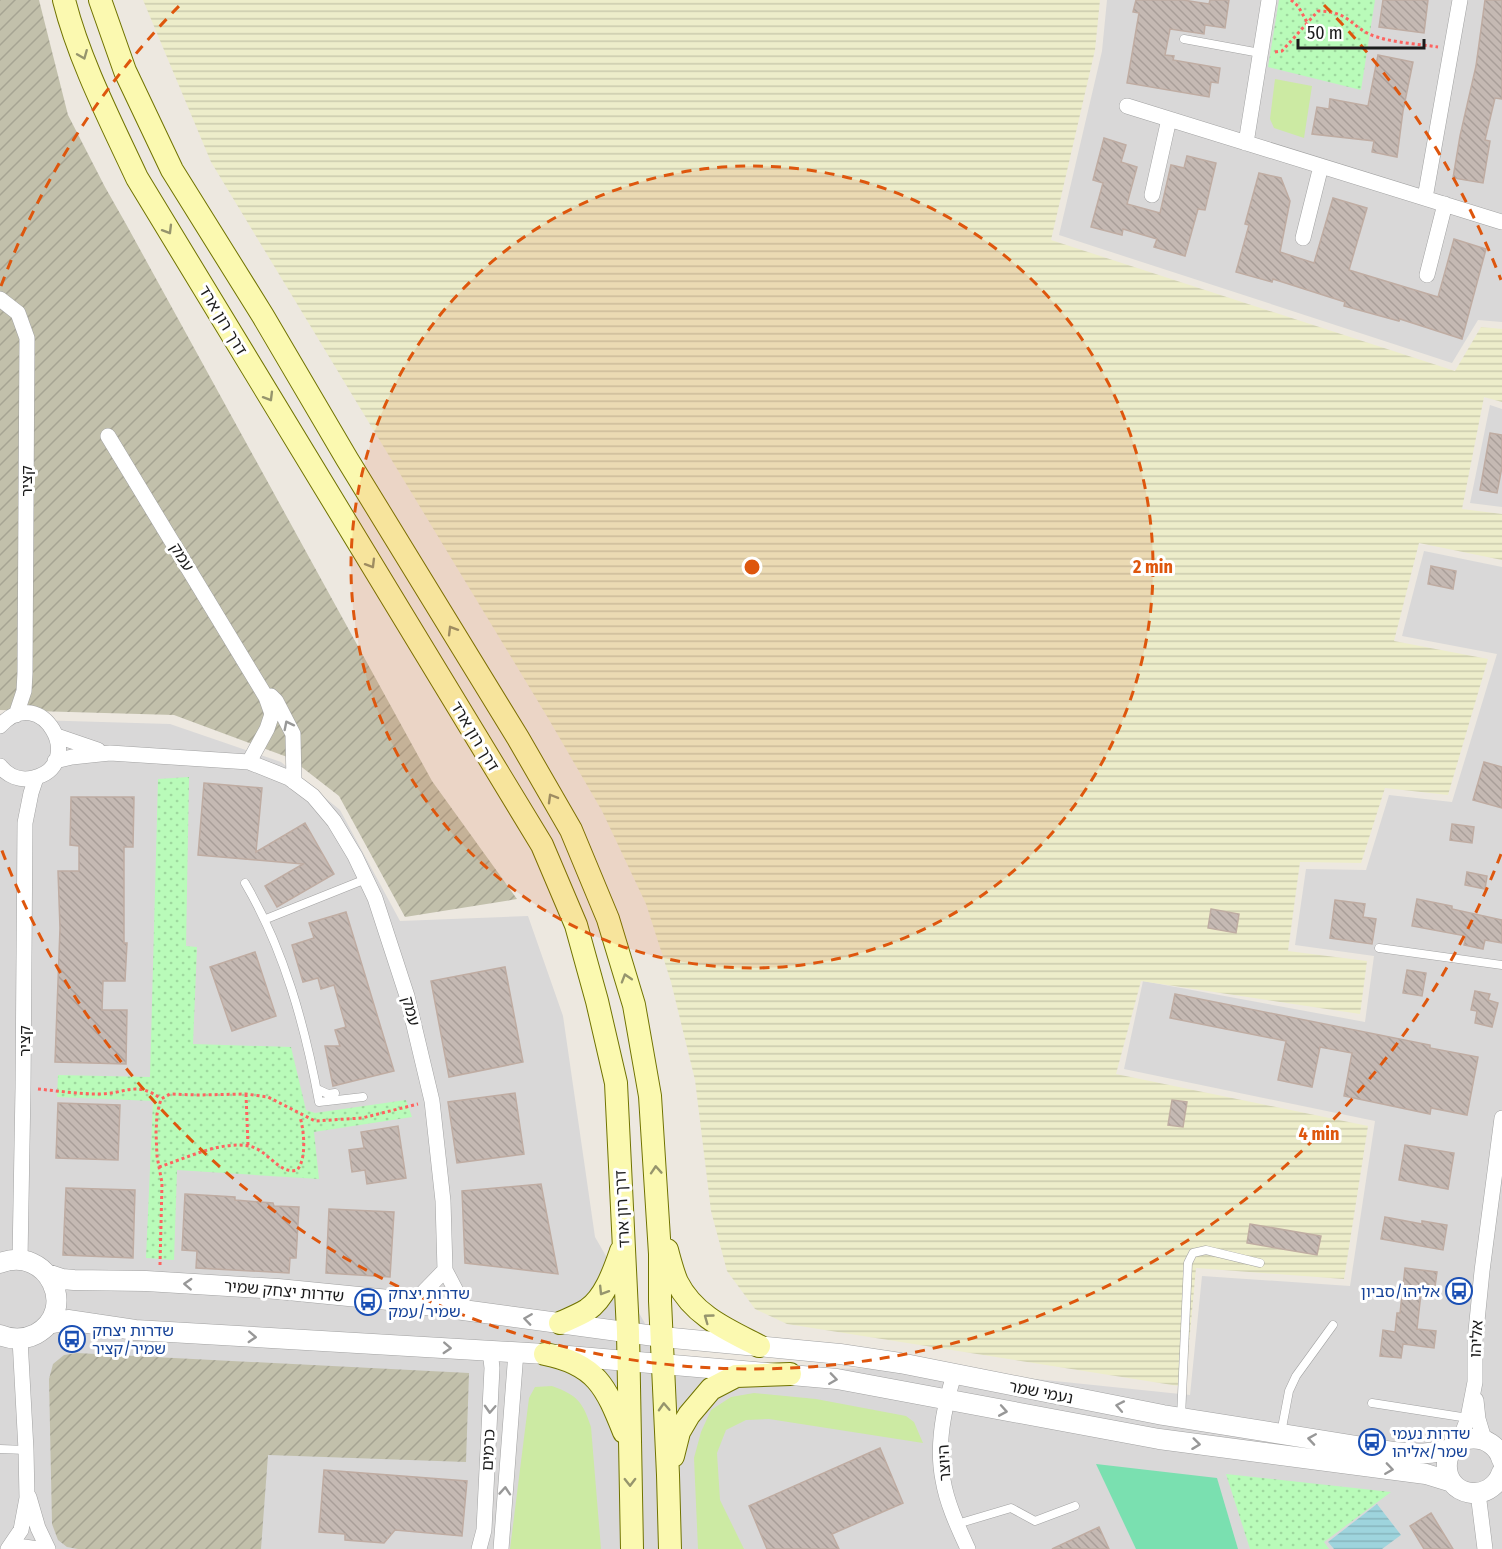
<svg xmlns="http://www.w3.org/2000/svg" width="1502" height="1549" font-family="'Fira Sans Condensed','Noto Sans Hebrew',sans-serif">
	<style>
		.residential { fill: #d9d8d8 }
		.construction { fill: url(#construction-furrows) }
		.farmland { fill: url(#farmland-rules) }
		.grass { fill: #cceaa3 }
		.park { fill: url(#park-dots) }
		.pitch { fill: #7ae0b0 }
		.water { fill: url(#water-rules) }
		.building { fill: url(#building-back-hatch); stroke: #bfaca2; stroke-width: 1.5 }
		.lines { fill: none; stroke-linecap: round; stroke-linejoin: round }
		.service-casing { stroke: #a2a2a2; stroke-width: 9 }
		.minor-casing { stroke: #a2a2a2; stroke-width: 16 }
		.tertiary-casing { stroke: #a2a2a2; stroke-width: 21 }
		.secondary-casing { stroke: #707301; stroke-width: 24 }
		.path { stroke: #fe6360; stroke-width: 3; stroke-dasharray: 3 3; stroke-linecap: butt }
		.service { stroke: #fff; stroke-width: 8 }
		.minor { stroke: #fff; stroke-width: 15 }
		.tertiary { stroke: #fff; stroke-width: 20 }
		.secondary { stroke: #fbf9b0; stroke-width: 22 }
		.oneway { stroke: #96956d }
		.oneway2 { stroke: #989898 }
		.ring { fill: none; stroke: #de560d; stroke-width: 3; stroke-dasharray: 10 8 }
		.labels { text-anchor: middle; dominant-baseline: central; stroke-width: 6; stroke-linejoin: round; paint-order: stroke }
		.street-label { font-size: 16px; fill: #1b1b1b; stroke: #fff }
		.transit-label { font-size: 16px; fill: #164399; stroke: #fff; text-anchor: start }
		.centre { fill: #de560d; stroke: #fff; stroke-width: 3 }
		.ring-label { font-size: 18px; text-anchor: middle; font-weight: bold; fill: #de560d; stroke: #fff; stroke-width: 6; stroke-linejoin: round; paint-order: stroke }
	</style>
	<defs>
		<pattern id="construction-furrows" width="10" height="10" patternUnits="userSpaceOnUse" patternTransform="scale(1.5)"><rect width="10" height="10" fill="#c2c0ab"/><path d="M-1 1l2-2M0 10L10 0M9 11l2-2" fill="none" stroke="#a6a493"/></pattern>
		<pattern id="farmland-rules" width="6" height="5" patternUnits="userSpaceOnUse" patternTransform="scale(1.5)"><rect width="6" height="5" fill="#ededca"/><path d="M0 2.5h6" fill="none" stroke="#cbcbad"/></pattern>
		<pattern id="park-dots" width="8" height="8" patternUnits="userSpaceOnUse" patternTransform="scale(1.5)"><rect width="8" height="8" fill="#b9fbb9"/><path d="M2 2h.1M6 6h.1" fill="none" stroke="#9ed79e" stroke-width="1.8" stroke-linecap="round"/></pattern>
		<pattern id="water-rules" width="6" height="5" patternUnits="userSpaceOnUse" patternTransform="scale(1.5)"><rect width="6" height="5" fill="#9ed4dd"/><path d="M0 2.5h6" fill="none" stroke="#88b5bd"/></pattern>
		<pattern id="building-back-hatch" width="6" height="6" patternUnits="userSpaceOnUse" patternTransform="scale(1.5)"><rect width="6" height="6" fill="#c5b9b3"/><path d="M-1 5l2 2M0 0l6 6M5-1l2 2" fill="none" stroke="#a99e99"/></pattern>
	</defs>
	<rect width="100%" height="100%" fill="#ede8e0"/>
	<path class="residential" d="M1107,0h395v322l-24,-2 -26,43 -393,-128 43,-184z
		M1490,405l12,4v98l-32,-4z
		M1424,551l78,16v982h-1502v-830l170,5 111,38 59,48 60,111 128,-5 35,100 32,221 77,133 256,-2 262,27 12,-119 148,10 25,-165 -251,-52 19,-88 222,41 9,-66 -79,-11 11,-76 60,1 23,-75 63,7 45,-148 -95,-18z"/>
	<path class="construction" d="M0,0h39l29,115 37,72 21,37 306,557 85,118 -112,18 -66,-121 -49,-38 -116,-43 -174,-5z
		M77,1353l392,20 -3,89 -198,-7 -7,94h-183l-11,-2 -9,-7 -6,-16 -3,-145 4,-15 11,-9z"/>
	<path class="farmland" d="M143,0h957l-5,50 -44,190 404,131 26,-44 21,2v73l-18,-5 -22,112 40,5v46l-83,-17 -25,98 94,18 -40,136 -63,-7 -24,75 -61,-1 -12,89 79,10 -7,53 -219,-33 -25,93 252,52 -24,153 -148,-11 -11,119 -398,-63 -32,-15 -28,-38 -16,-60 -16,-131 -24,-98 -25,-78 -44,-93 -54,-93 -337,-556z"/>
	<path class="grass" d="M1275,79l37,7 -8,52 -30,-10 -4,-9z
		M552,1386c25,9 31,16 39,41l10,122h-91l19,-151 6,-11z
		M754,1393l62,6 90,17 8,6 9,21 -154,-24 -23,1 -20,10 -9,23 3,47 24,49h-46l-4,-91 7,-26 10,-22 20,-13z"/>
	<path class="park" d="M1279,0h96l-14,90 -93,-23z
		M189,777l-3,169 11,1 -4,97 98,3 15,63 9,3 91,-13 6,17 -98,15 5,47 -142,-9 -3,90 -28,-2 7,-157 -96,-4 1,-22 92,2 8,-298z
		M1226,1474l165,18 -67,50 5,7h-79z"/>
	<path class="pitch" d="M1096,1464l121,14 21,71h-102z"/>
	<path class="water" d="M1377,1504l24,31 -19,14h-48l-6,-7z"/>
	<path class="building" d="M1136,0h47l26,4 1,-4h19l-4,28 -20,-3 -1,9 -34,-5 -5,26 9,1 -1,4 47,8 -2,15 -7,-1 -2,15 -82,-14 12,-70 -6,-1z
		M1383,0h45l-4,33 -45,-6z
		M1485,0h17v99l-7,-1 -10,42 5,1 -7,42 -30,-5 7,-42 16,-70z
		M1378,55l35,7 -10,49 -6,46 -25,-5 2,-11 -62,-7 5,-27 12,2 1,-10 38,7z
		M1104,138l22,7 -5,17 16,5 -10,37 33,9 11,-48 13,3 3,-12 29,7 -11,47 -7,-1 -13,47 -31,-9 3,-8 -34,-10 -1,6 -31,-8 12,-44 -10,-3z
		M1259,173l22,5 9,23 -10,51 34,11 19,-65 34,10 -18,62 89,27 16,-58 32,10 -24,90 -62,-20 -1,2 -55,-15 1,-4 -72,-23 -1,3 -36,-10 13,-47 -4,-1z
		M1490,433l12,2v32l-5,26 -17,-3z
		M1431,566l25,5 -3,18 -25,-5z
		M1484,762l18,5v41l-29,-8z
		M204,783l58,5 -6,64 49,-29 29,51 -57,33 -12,-21 38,-22 -105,-9z
		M71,797h63l-1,50h-9v96h3l-2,38h-22l-1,29h25l-1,54 -71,-2 5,-134 -2,-57h21v-25l-9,-1z
		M1452,824l22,3 -2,16 -22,-3z
		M1467,872l20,4 -2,13 -20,-4z
		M1417,899l35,7v3l50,11v23l-17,-3 -2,9 -19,-4 2,-9 -54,-10z
		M1335,900l30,4 -2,13 13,2 -4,25 -42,-6z
		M1211,909l28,5 -3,19 -28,-5z
		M346,912l48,159 -61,15 -8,-40h15l-5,-16 11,-3 -12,-42 -13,4 -3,-11 -15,4 -11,-37 22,-7 -5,-15z
		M255,952l21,64 -44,15 -22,-64z
		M505,967l18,95 -74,15 -18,-96z
		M1407,970l19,3 -4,23 -19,-3z
		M1475,991l15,3 -2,6 10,3 -6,24 -17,-4 2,-12 -6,-1z
		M1175,994l255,51v3l48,9 -11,58 -36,-7 -1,6 -86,-18 8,-43 -32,-6 -8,40 -34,-7 8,-39 -116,-23z
		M515,1093l9,61 -67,9 -9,-61z
		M1172,1100l15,2 -4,25 -15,-2z
		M58,1103l62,2 -2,55 -62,-2z
		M398,1126l8,52 -39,6 -2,-14 -13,2 -3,-22 15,-2 -3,-16z
		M1405,1145l49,8 -6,36 -49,-9z
		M541,1184l17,90 -93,-11 -3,-72z
		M66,1188l69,2 -2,68 -70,-3z
		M185,1194l50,3v3l38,3 1,3 25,1 -3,51h-6l-1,15 -93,-5 1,-17 -15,-1z
		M329,1209l65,3 -4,65 -64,-4z
		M1385,1217l37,7v-3l25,4 -4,25 -62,-11z
		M1250,1224l71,12 -4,19 -70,-12z
		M1405,1268l32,4 -3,22 -13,-1 -4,36 19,2 -2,17 -31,-4 -2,14 -21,-2 3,-26 12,2 2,-19h3z
		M880,1448l23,55 -71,31 7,15h-72l-18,-43z
		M324,1470l143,11 -5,55 -67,-6 -11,13 -39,-3v-6l-26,-2z
		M1431,1513l22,36h-29l-14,-23z
		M1099,1527l10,22h-57z"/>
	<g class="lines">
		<defs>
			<path id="service" d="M1184,39l76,14
				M245,883c39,66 60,143 74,219l44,-5
				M266,919l100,-40
				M1379,948l123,17
				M317,1089l11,5 7,-1
				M1372,1403l96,15
				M1181,1417l7,-154 5,-10 13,-3 54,13
				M1281,1433l8,-42 7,-15 37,-51
				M0,1449l26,1
				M957,1524l54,-16 24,13 40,-15"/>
			<path id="minor" d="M1127,106l375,116
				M1246,143l23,-143
				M1152,195l17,-76
				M1425,198l35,-198
				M1303,238l18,-72
				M1427,275l18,-71
				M0,299l18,14 9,25 -2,335 -1,18 -8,24
				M108,436l158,261 6,17 -5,15 -18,33
				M271,696l5,5 17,33 1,48
				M0,726c41,-46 89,39 33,52 -13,3 -25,-2 -33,-12
				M57,736l41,14
				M55,761l17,-4 38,-4 139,9 40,16 24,18 21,25 21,35 20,42 32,98 25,105 11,100 2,69 21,40
				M20,1259l3,-171 2,-265 6,-30 5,-15
				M413,1303l32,-33
				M954,1375c-10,32 -18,71 -11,105 4,24 15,47 25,69
				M1476,1400l2,19 6,20
				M1459,1442l9,-24 7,-36v-41l7,-70 20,-153
				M1478,1493l7,56
				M29,1497l9,31 10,21
				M8,1549l13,-19 6,-32 -1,-48 -6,-111
				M10,1549l14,-2 14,2
				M479,1549l5,-19 8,-162 -2,-18
				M501,1549l15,-197"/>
			<path id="tertiary" d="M0,1263c48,-18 79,47 36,71 -12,6 -24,6 -36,1
				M47,1274l15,5 12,1 72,1 132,8 111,11 273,37 178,17 60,9 263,52 231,37c21,2 38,3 59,-4
				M48,1324l20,-4 67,10 410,24 292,25 322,60 267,35 26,8
				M1502,1460c-8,-29 -51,-29 -55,3 -3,34 44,42 55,9"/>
			<path id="secondary" d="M64,0c15,60 47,122 73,178l405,667 34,80 21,76 19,82 12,249 4,217
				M100,0l25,71 47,99 91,146 84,143 171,279 53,92 37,89 26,86 16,91 10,158v47l8,174 2,74
				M667,1250c3,11 6,23 10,32 17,34 51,48 82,64
				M560,1323c9,-4 19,-8 27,-13 18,-12 27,-39 34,-59
				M545,1354c51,10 61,33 79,78
				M673,1456l6,-24 10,-17 22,-26 25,-13 54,-2"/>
		</defs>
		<use href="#service" class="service-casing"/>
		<use href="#minor" class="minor-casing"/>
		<use href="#tertiary" class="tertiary-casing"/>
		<use href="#secondary" class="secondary-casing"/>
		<path class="path" d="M1291,0l7,6 9,16
			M1275,52l7,-1 36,-40c33,0 33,18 59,26 19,6 41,7 61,10
			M38,1089c20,2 41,5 61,5 26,0 38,-14 62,5
			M246,1094l2,52
			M159,1167c28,-9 60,-26 90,-21 18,3 30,29 48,24 10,-11 7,-40 3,-53
			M160,1265l2,-82 -5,-27 -1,-23 1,-19 4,-15 9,-5 28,1 48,-1 22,3 47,24 47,-3 56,-14"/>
		<use href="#service" class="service"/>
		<use href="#minor" class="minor"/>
		<use href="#tertiary" class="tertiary"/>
		<use href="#secondary" class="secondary"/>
	</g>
	<defs><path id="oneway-chevron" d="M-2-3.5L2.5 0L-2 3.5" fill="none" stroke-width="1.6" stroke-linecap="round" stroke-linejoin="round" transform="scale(1.5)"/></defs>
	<g class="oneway">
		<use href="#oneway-chevron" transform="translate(83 55) rotate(68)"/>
		<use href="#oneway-chevron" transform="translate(168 230) rotate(59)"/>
		<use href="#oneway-chevron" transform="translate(269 397) rotate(59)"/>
		<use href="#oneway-chevron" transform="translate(371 564) rotate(59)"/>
		<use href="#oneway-chevron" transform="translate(452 630) rotate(-121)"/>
		<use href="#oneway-chevron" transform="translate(552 798) rotate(-120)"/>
		<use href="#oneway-chevron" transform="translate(626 978) rotate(-107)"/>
		<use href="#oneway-chevron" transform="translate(656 1170) rotate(-94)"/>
		<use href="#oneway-chevron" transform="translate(603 1291) rotate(122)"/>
		<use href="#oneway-chevron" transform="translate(708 1318) rotate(-144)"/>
		<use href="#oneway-chevron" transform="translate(664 1407) rotate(-93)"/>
		<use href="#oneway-chevron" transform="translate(630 1482) rotate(89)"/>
	</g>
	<g class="oneway2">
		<use href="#oneway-chevron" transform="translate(288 725) rotate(-117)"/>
		<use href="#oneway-chevron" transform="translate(188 1284) rotate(-177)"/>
		<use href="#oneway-chevron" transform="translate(528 1319) rotate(-172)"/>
		<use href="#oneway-chevron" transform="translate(252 1337) rotate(3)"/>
		<use href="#oneway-chevron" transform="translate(447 1348) rotate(3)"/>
		<use href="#oneway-chevron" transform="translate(833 1379) rotate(8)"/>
		<use href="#oneway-chevron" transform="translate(1120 1406) rotate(-169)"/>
		<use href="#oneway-chevron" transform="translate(490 1409) rotate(93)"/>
		<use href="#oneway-chevron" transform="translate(1003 1411) rotate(10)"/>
		<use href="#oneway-chevron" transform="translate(1312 1439) rotate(-171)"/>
		<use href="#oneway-chevron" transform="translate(1196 1444) rotate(7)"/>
		<use href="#oneway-chevron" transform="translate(1389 1469) rotate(8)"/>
		<use href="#oneway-chevron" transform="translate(505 1491) rotate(-86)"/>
	</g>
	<circle cx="752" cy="567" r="401" fill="#de560d" fill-opacity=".12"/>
	<g class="ring">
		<circle cx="752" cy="567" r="401"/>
		<path d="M1501 854A802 802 0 0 1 1 848M1 286A802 802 0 0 1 180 5M1324 5A802 802 0 0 1 1501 280"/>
	</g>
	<defs>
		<symbol id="bus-ring" viewBox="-11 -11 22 22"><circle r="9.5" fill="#fff" stroke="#1a4fb4" stroke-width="1.5"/><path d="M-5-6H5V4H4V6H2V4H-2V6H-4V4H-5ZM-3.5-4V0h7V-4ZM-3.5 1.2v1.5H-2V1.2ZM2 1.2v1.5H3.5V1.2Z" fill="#1a4fb4"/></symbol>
	</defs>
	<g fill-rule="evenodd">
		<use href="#bus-ring" x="1444" y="1276" width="30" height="30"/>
		<use href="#bus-ring" x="353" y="1287" width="30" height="30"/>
		<use href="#bus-ring" x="57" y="1324" width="30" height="30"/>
		<use href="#bus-ring" x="1357" y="1427" width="30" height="30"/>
	</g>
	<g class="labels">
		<g class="street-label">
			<text transform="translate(223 320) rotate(59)">דרך רון ארד</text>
			<text transform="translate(26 481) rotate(-90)">קציר</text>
			<text transform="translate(182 557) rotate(59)">עמק</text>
			<text transform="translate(475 736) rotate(59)">דרך רון ארד</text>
			<text transform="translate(411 1011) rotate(75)">עמק</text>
			<text transform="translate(24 1041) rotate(-90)">קציר</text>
			<text transform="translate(622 1209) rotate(-93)">דרך רון ארד</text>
			<text transform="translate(284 1291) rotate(5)">שדרות יצחק שמיר</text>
			<text transform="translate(1476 1339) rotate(-87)">אליהו</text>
			<text transform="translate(1041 1392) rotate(11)">נעמי שמר</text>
			<text transform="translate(488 1450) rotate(-87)">כרמים</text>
			<text transform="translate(944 1463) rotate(-93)">היוצר</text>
		</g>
		<g class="transit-label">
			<text x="1440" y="1291" text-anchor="end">אליהו/סביון</text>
			<text x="388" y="1293">שדרות יצחק<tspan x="388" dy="18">שמיר/עמק</tspan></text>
			<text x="92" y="1330">שדרות יצחק<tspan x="92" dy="18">שמיר/קציר</tspan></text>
			<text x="1392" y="1433">שדרות נעמי<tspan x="1392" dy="18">שמר/אליהו</tspan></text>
		</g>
	</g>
	<circle cx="752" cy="567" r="9" class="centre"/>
	<g class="ring-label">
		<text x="1153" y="573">2 min</text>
		<text x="1319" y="1140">4 min</text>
	</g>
	<path d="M1298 39v9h126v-9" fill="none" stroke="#1b1b1b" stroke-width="3"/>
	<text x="1307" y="39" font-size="18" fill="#1b1b1b" stroke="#ffffff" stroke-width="4.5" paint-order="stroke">50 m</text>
</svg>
